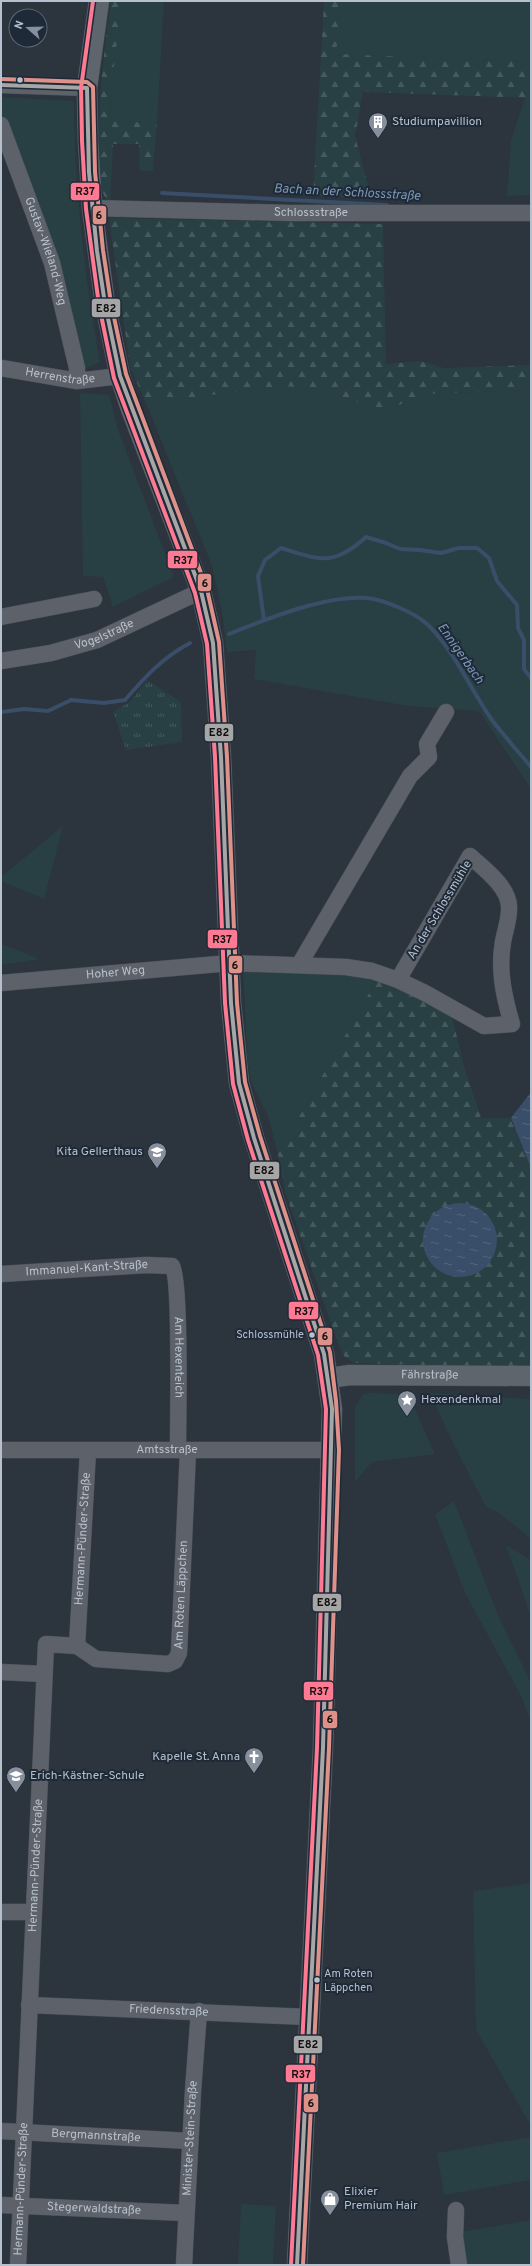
<svg xmlns="http://www.w3.org/2000/svg" width="532" height="2266" font-family="Overpass,sans-serif">
	<style>
		.grass { fill: #284043 }
		.forest { fill: url(#forest-firs) }
		.park { fill: url(#park-tufts) }
		.water { fill: url(#water-ripples) }
		.lines { fill: none; stroke-linecap: round; stroke-linejoin: round }
		.stream { stroke: #394e69; stroke-width: 4 }
		.minor-casing { stroke: #4b5057; stroke-width: 17 }
		.major-casing { stroke: #4a5059; stroke-width: 21 }
		.minor { stroke: #5d626a; stroke-width: 16 }
		.major { stroke: #5f656c; stroke-width: 20 }
		.bus-1-casing { stroke: #1e2a38; stroke-width: 7 }
		.bus-2-casing { stroke: #1e2a38; stroke-width: 7 }
		.bus-3-casing { stroke: #1e2a38; stroke-width: 7 }
		.bus-1 { stroke: #a6a6a6; stroke-width: 4 }
		.bus-2 { stroke: #fe7a93; stroke-width: 4 }
		.bus-3 { stroke: #de9189; stroke-width: 4 }
		.bus-dot { fill: #b7c0cd; stroke: #1e2a38; stroke-width: 1.5 }
		.labels { text-anchor: middle; dominant-baseline: central; stroke-width: 4; stroke-linejoin: round; paint-order: stroke }
		.bus-label { font-size: 11px; fill: #b7c0cd; stroke: #1e2a38; text-anchor: end }
		.poi-label { font-size: 12px; fill: #b7c0cd; stroke: #1e2a38; text-anchor: start }
		.street-label { font-size: 12px; fill: #b7c0cd; stroke: #1e2a38 }
		.water-label { font-size: 13px; font-style: italic; fill: #7c97b5; stroke: #1e2a38 }
		.line-badge { stroke: #1e2a38; stroke-width: 1.5 }
		.pale-badge-label { font-size: 11px; text-anchor: middle; font-weight: bold; fill: #111 }
	</style>
	<defs>
		<pattern id="forest-firs" width="22" height="20" patternUnits="userSpaceOnUse"><rect width="22" height="20" fill="#284043"/><path d="M5 1l3.5 6h-7zM16 11l3.5 6h-7z" fill="#455a5d"/></pattern>
		<pattern id="park-tufts" width="24" height="20" patternUnits="userSpaceOnUse"><rect width="24" height="20" fill="#284043"/><path d="M3 7l-1-3M5 7V3M7 7l1-3M15 17l-1-3M17 17v-4M19 17l1-3" fill="none" stroke="#455a5d"/></pattern>
		<pattern id="water-ripples" width="26" height="14" patternUnits="userSpaceOnUse"><rect width="26" height="14" fill="#394e69"/><path d="M2 4q2-2 4 0t4 0M15 11q2-2 4 0t4 0" fill="none" stroke="#53667d"/></pattern>
	</defs>
	<rect width="100%" height="100%" fill="#2c343d"/>
	<path class="grass" d="M122,1h42l-7,122 -47,-2 1,-31z
		M341,1h190v61l-196,-8z
		M1,97l73,4c1,88 10,174 26,261l-18,8 -24,-105 -57,-151z
		M525,98h6v97l-24,1 4,-56z
		M284,386l41,4 57,22 44,-18 105,-4v399l-52,-78 -71,-5 -154,-27 2,-29 -29,2 -5,-41 -10,-45 -66,-163z
		M80,393l29,2 8,32 57,150 -61,30 -10,-30 -20,-1z
		M63,826l-19,73 -43,-18v-4z
		M1,944l39,15 -39,6z
		M243,966l136,10 -101,178 -10,-38 -17,-34 -4,-28z
		M368,1393l40,1 27,60 -63,8 -17,20v-74l7,-13z
		M430,1393l101,6v140l-32,-26 -13,-6 -35,-68z
		M454,1501l44,114 33,68v38l-10,-25 -56,-103 -30,-79z
		M506,1545l25,15v57z
		M531,1883v243l-55,-96 -3,-139z
		M531,2137v43l-87,15 -7,-42z
		M241,2204l35,2 -3,59h-35z
		M531,2220v45h-66l-4,-33z"/>
	<path class="forest" d="M111,1h11l-11,89 -1,31 47,2 -4,48h-13l-1,-27h-26l-3,58c-25,-10 -3,-174 1,-201z
		M324,1h17l-5,53 195,8v36l-168,-6 -8,44 16,61 -58,-1z
		M109,218l274,6 3,140 34,-3 24,7 87,-3v25l-105,4 -44,18 -57,-22 -41,-4 -138,17 -16,-36z
		M379,976l72,37 13,53 17,52h29l21,50v200l-177,-5 -10,-7 -5,-10 -53,-151 -8,-41z"/>
	<path class="park" d="M147,680l34,22 1,40 -56,8 -13,-38 18,-11z"/>
	<path class="water" d="M531,1092v76l-20,-50z
		M423 1240a37 37 0 1 1 74 0a37 37 0 1 1-74 0Z"/>
	<g class="lines">
		<path class="stream" d="M162,193l225,12
			M264,620l-6,-44 7,-16 16,-12c39,12 52,19 85,-11l20,6 14,6 20,1 21,3 18,-5h18l12,10 8,23 20,24 1,23 6,12v29l7,9
			M229,634c37,-15 97,-39 137,-36 17,1 49,15 61,26 28,27 43,65 65,96 12,16 26,31 39,47
			M1,712l23,-3 24,2 23,-11 33,3 21,-3c21,-24 37,-42 65,-57"/>
		<defs>
			<g id="minor">
				<path d="M1,85l86,3"/>
				<path id="s1" d="M1,125l51,138 25,105v13"/>
				<path id="s2" d="M92,208l197,5h242"/>
				<path id="s3" d="M1,368l76,13 43,-5"/>
				<path d="M1,617l93,-18"/>
				<path id="s4" d="M1,661l50,-8 46,-13 104,-49"/>
				<path d="M299,965l111,-189 19,-19 -2,-13 19,-32"/>
				<path id="s5" d="M1,983l229,-20 116,4 26,4 26,9 27,13 59,33 28,-2c-8,-27 -14,-54 -9,-82 2,-12 7,-24 6,-36 -1,-20 -26,-38 -39,-50l-72,124"/>
				<path id="s6" d="M1,1274l145,-9 26,1c9,12 6,159 6,184"/>
				<path id="s7" d="M1,1450h332"/>
				<path id="s8" d="M77,1646l19,13 72,5 7,-3 4,-8 9,-203"/>
				<path d="M1,1672l43,2"/>
				<path d="M1,1912h32"/>
				<path id="s9" d="M29,2005l280,12"/>
				<path id="s10" d="M1,2131l189,10"/>
				<path id="s11" d="M1,2205l185,8"/>
				<path d="M456,2210l-1,27 4,28"/>
				<path id="s12" d="M18,2265l28,-621 31,2 11,-195"/>
				<path id="s13" d="M184,2265l9,-174 6,-80"/>
			</g>
			<g id="major">
				<path d="M99,1l-12,87 1,53 4,67 13,96 15,72 11,33 70,182 12,52 8,114 10,246 8,80 15,55 70,216 8,55 -9,339 -26,517"/>
				<path id="s14" d="M329,1378l21,-3 181,1"/>
			</g>
		</defs>
		<use href="#minor" class="minor-casing"/>
		<use href="#major" class="major-casing"/>
		<use href="#minor" class="minor"/>
		<use href="#major" class="major"/>
		<defs>
			<path id="bus-1" d="M1,85l86,3
				M87,88l2,84 8,79 8,53 15,72 81,215 12,52 8,114 10,246 8,80 15,55 70,216 8,55 -9,339 -26,517"/>
			<path id="bus-2" d="M93,1l-12,87 1,53 4,68 13,96 15,73 81,215 12,51 8,113 10,246 8,81 15,56 70,215 8,54 -9,339 -26,517"/>
			<path id="bus-3" d="M1,79l86,3 6,5 2,85 8,78 8,53 15,71 81,215 12,53 8,115 10,246 8,79 15,54 70,216 6,49 3,49 -10,298 -26,517"/>
		</defs>
		<use href="#bus-1" class="bus-1-casing"/>
		<use href="#bus-2" class="bus-2-casing"/>
		<use href="#bus-3" class="bus-3-casing"/>
		<use href="#bus-1" class="bus-1"/>
		<use href="#bus-2" class="bus-2"/>
		<use href="#bus-3" class="bus-3"/>
	</g>
	<defs>
		<symbol id="building-pin" viewBox="-11 -11 22 30"><path d="M0 17L-7.5 6A9.5 9.5 0 1 1 7.5 6Z" fill="#868f9b" stroke="#1e2a38"/><path d="M-4-6H4V6H1V3H-1V6H-4ZM-2.5-4.3h1.7v1.8h-1.7ZM.8-4.3h1.7v1.8H.8ZM-2.5-1h1.7V.8h-1.7ZM.8-1h1.7V.8H.8Z" fill="#fff"/></symbol>
		<symbol id="school-pin" viewBox="-11 -11 22 30"><path d="M0 17L-7.5 6A9.5 9.5 0 1 1 7.5 6Z" fill="#868f9b" stroke="#1e2a38"/><path d="M0-5L7-2L0 1L-7-2ZM-4 1L0 2.5L4 1V4Q0 6-4 4Z" fill="#fff"/></symbol>
		<symbol id="sight-pin" viewBox="-11 -11 22 30"><path d="M0 17L-7.5 6A9.5 9.5 0 1 1 7.5 6Z" fill="#868f9b" stroke="#1e2a38"/><path d="M0-6L1.8-2.2L6-1.7L2.9 1.2L3.7 5.4L0 3.3L-3.7 5.4L-2.9 1.2L-6-1.7L-1.8-2.2Z" fill="#fff"/></symbol>
		<symbol id="church-pin" viewBox="-11 -11 22 30"><path d="M0 17L-7.5 6A9.5 9.5 0 1 1 7.5 6Z" fill="#868f9b" stroke="#1e2a38"/><path d="M-1.2-6h2.4v3.5h3.3v2.4h-3.3V6h-2.4V-.1h-3.3v-2.4h3.3Z" fill="#fff"/></symbol>
		<symbol id="shop-pin" viewBox="-11 -11 22 30"><path d="M0 17L-7.5 6A9.5 9.5 0 1 1 7.5 6Z" fill="#868f9b" stroke="#1e2a38"/><path d="M-5-2.5h2.3a2.7 3.5 0 0 1 5.4 0H5L5.5 6h-11ZM-1.5-2.5h3a1.5 2.3 0 0 0-3 0Z" fill="#fff"/></symbol>
	</defs>
	<g fill-rule="evenodd">
		<use href="#building-pin" x="367" y="111" width="22" height="30"/>
		<use href="#school-pin" x="146" y="1141" width="22" height="30"/>
		<use href="#sight-pin" x="396" y="1389" width="22" height="30"/>
		<use href="#church-pin" x="243" y="1746" width="22" height="30"/>
		<use href="#school-pin" x="5" y="1765" width="22" height="30"/>
		<use href="#shop-pin" x="319" y="2188" width="22" height="30"/>
	</g>
	<g class="bus-dot">
		<circle cx="20" cy="80" r="3.5"/>
		<circle cx="312" cy="1335" r="3.5"/>
		<circle cx="317" cy="1980" r="3.5"/>
	</g>
	<g class="labels">
		<g class="bus-label">
			<text x="304" y="1335">Schlossmühle</text>
			<text x="324" y="1974" text-anchor="start">Am Roten<tspan x="324" dy="14">Läppchen</tspan></text>
		</g>
		<g class="poi-label">
			<text x="392" y="122">Studiumpavillion</text>
			<text x="143" y="1152" text-anchor="end">Kita Gellerthaus</text>
			<text x="421" y="1400">Hexendenkmal</text>
			<text x="240" y="1757" text-anchor="end">Kapelle St. Anna</text>
			<text x="30" y="1776">Erich-Kästner-Schule</text>
			<text x="344" y="2192">Elixier<tspan x="344" dy="14">Premium Hair</tspan></text>
		</g>
		<g class="street-label">
			<text stroke="none"><textPath href="#s2" startOffset="219">Schlossstraße</textPath></text>
			<text stroke="none"><textPath href="#s1" startOffset="134">Gustav-Wieland-Weg</textPath></text>
			<text stroke="none"><textPath href="#s3" startOffset="60">Herrenstraße</textPath></text>
			<text stroke="none"><textPath href="#s4" startOffset="107">Vogelstraße</textPath></text>
			<text transform="translate(440 910) rotate(-59)">An der Schlossmühle</text>
			<text stroke="none"><textPath href="#s5" startOffset="115">Hoher Weg</textPath></text>
			<text stroke="none"><textPath href="#s6" startOffset="86">Immanuel-Kant-Straße</textPath></text>
			<text stroke="none"><textPath href="#s6" startOffset="263">Am Hexenteich</textPath></text>
			<text stroke="none"><textPath href="#s14" startOffset="101">Fährstraße</textPath></text>
			<text stroke="none"><textPath href="#s7" startOffset="166">Amtsstraße</textPath></text>
			<text stroke="none"><textPath href="#s12" startOffset="760">Hermann-Pünder-Straße</textPath></text>
			<text stroke="none"><textPath href="#s8" startOffset="170">Am Roten Läppchen</textPath></text>
			<text stroke="none"><textPath href="#s12" startOffset="400">Hermann-Pünder-Straße</textPath></text>
			<text stroke="none"><textPath href="#s9" startOffset="140">Friedensstraße</textPath></text>
			<text stroke="none"><textPath href="#s10" startOffset="95">Bergmannstraße</textPath></text>
			<text stroke="none"><textPath href="#s13" startOffset="127">Minister-Stein-Straße</textPath></text>
			<text stroke="none"><textPath href="#s12" startOffset="76">Hermann-Pünder-Straße</textPath></text>
			<text stroke="none"><textPath href="#s11" startOffset="93">Stegerwaldstraße</textPath></text>
		</g>
		<g class="water-label">
			<text transform="translate(347 193) rotate(3)">Bach an der Schlossstraße</text>
			<text transform="translate(460 654) rotate(55)">Ennigerbach</text>
		</g>
	</g>
	<g class="line-badge">
		<rect x="70" y="182" width="30" height="19" rx="4" fill="#fe7a93"/>
		<rect x="92" y="205" width="15" height="20" rx="4" fill="#de9189"/>
		<rect x="91" y="298" width="30" height="20" rx="4" fill="#a6a6a6"/>
		<rect x="167" y="550" width="31" height="19" rx="4" fill="#fe7a93"/>
		<rect x="197" y="573" width="15" height="19" rx="4" fill="#de9189"/>
		<rect x="204" y="723" width="30" height="19" rx="4" fill="#a6a6a6"/>
		<rect x="207" y="929" width="31" height="20" rx="4" fill="#fe7a93"/>
		<rect x="228" y="955" width="15" height="19" rx="4" fill="#de9189"/>
		<rect x="249" y="1161" width="31" height="19" rx="4" fill="#a6a6a6"/>
		<rect x="288" y="1301" width="31" height="19" rx="4" fill="#fe7a93"/>
		<rect x="317" y="1327" width="16" height="19" rx="4" fill="#de9189"/>
		<rect x="312" y="1593" width="30" height="19" rx="4" fill="#a6a6a6"/>
		<rect x="303" y="1681" width="31" height="20" rx="4" fill="#fe7a93"/>
		<rect x="322" y="1710" width="16" height="19" rx="4" fill="#de9189"/>
		<rect x="293" y="2035" width="30" height="19" rx="4" fill="#a6a6a6"/>
		<rect x="285" y="2064" width="31" height="19" rx="4" fill="#fe7a93"/>
		<rect x="303" y="2093" width="16" height="20" rx="4" fill="#de9189"/>
	</g>
	<g class="pale-badge-label">
		<text x="85" y="195">R37</text>
		<text x="99" y="219">6</text>
		<text x="106" y="312">E82</text>
		<text x="183" y="564">R37</text>
		<text x="205" y="587">6</text>
		<text x="219" y="736">E82</text>
		<text x="222" y="943">R37</text>
		<text x="235" y="969">6</text>
		<text x="264" y="1174">E82</text>
		<text x="304" y="1315">R37</text>
		<text x="325" y="1340">6</text>
		<text x="327" y="1606">E82</text>
		<text x="319" y="1695">R37</text>
		<text x="330" y="1723">6</text>
		<text x="308" y="2048">E82</text>
		<text x="301" y="2078">R37</text>
		<text x="311" y="2107">6</text>
	</g>
	<rect width="532" height="2266" fill="none" stroke="#b7c0cd" stroke-width="4"/>
	<g transform="translate(28 28) rotate(290)"><circle r="19" fill="#1e2a38" stroke="#5b6674"/>
	<path d="M0-3L7 15L0 10L-7 15Z" fill="#868f9b"/>
	<text y="-6" font-size="11" font-weight="bold" text-anchor="middle" fill="#b7c0cd">N</text>
	</g>
</svg>
